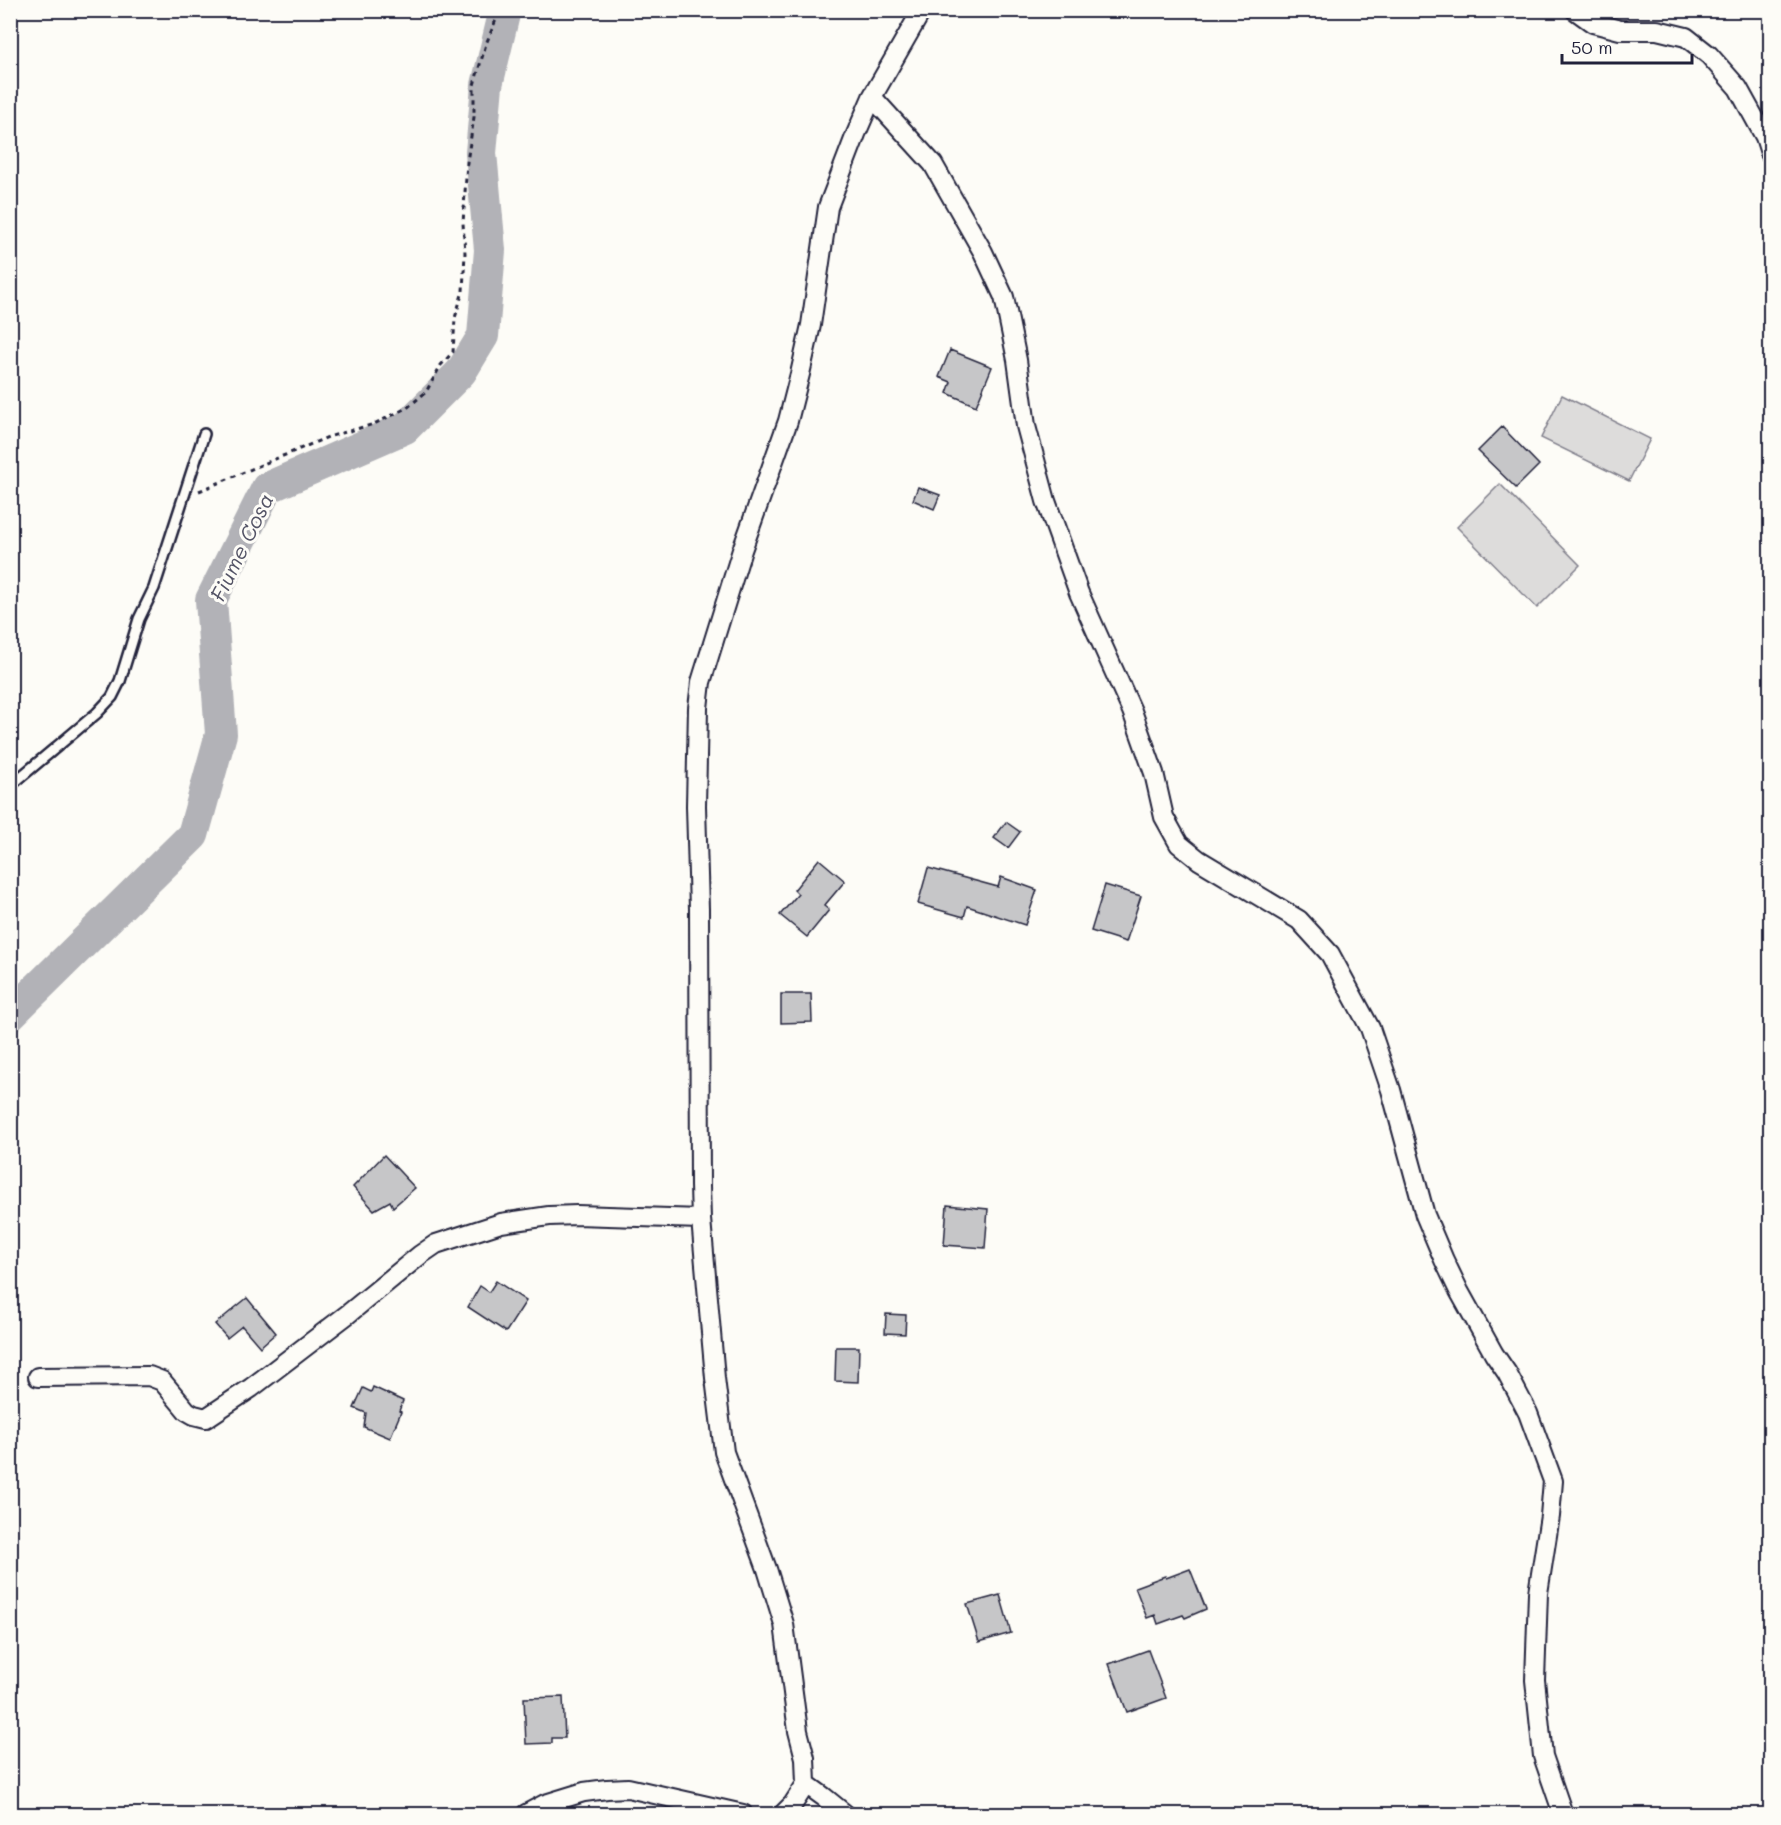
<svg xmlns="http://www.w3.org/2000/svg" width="1781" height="1825" font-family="Mali,sans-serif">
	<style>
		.green { fill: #dddcdb; stroke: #807f8b; stroke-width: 1.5 }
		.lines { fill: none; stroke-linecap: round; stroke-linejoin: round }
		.river { stroke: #b2b2b7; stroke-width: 32 }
		.building { fill: #c6c6c8; stroke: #22223b; stroke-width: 1.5 }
		.service-casing { stroke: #22223b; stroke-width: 14 }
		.minor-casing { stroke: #22223b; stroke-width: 22 }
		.path { stroke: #22223b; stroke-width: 3; stroke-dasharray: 4.5 4.5; stroke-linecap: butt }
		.service { stroke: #fdfcf7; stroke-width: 9 }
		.minor { stroke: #fdfcf7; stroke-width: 18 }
		.labels { text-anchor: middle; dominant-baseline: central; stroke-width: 6; stroke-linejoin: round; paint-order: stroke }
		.water-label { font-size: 21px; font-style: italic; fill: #545466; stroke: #fdfcf7 }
	</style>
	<rect width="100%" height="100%" fill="#fdfcf7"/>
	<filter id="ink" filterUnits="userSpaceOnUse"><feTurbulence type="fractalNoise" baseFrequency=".0167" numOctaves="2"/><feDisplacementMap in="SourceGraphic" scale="12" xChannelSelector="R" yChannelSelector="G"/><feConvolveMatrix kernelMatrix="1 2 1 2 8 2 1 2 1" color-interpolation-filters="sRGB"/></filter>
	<g filter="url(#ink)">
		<path class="green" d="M1562,395l88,44 -21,42 -88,-43z
			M1500,484l80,81 -43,43 -80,-81z"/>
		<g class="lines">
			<path class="river" d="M10,1015l183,-180 28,-101 -10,-134 56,-112 138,-60 56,-56 22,-36 7,-86 -9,-97 6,-68 18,-75"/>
		</g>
		<path class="building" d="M950,350l42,17 -16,39 -29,-13 4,-11 -12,-5z
			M1502,427l37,38 -23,23 -38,-37z
			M918,487l22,8 -6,14 -21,-9z
			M1006,822l14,10 -12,16 -14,-10z
			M819,859l26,22 -21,25 5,4 -22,27 -27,-22 18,-21 -4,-4z
			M928,868l70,19 3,-10 36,13 -12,35 -58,-19 -3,11 -46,-13z
			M1105,885l36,11 -15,46 -35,-11z
			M781,994h30l1,28 -31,1z
			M384,1155l31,33 -22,19 -3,-6 -16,9 -21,-23z
			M947,1205l41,4 -3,39 -41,-3z
			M496,1281l30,20 -20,31 -38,-25 12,-21 9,6z
			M247,1298l29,35 -16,14 -18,-21 -15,12 -12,-14z
			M886,1314l20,1 -1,19 -20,-1z
			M836,1347h23l-1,35 -23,-1z
			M373,1387l30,14 -4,10 2,1 -11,26 -26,-11 2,-14 -12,-5 9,-20 8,4z
			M1190,1569l16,40 -21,9 -2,-3 -25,9 -3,-9 -8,3 -12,-31 30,-11 1,2z
			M1000,1595l11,38 -32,9 -12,-38z
			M1148,1650l18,48 -39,14 -18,-48z
			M563,1697l2,41h-13v5l-26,1 -2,-46z"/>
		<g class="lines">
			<defs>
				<path id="service" d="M10,786l87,-73 15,-16 8,-16 19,-62 15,-31 50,-154"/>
				<path id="minor" d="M1575,10l18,13 27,7h37l29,7 23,18 29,33 27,49 5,16
					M872,97l61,67 50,88 21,45 13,63 9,66 20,75 33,92 53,118 22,62 10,44 15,27 20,16 100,60 31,34 40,74 21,62 34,125 19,45 15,31 35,63 13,19 21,40 25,68 -3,35 -12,77 -3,87 8,76 20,58
					M38,1377l111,-1 13,5 25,30 7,4 12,3 45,-30 97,-74 72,-59 16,-11 65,-21 48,-7 28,-1 124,4
					M526,1814l19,-10 39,-12 23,-3 21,-1 115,26
					M783,1814l10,-10 13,-20
					M845,1814l-21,-17 -18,-13 -1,-26 -7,-27 -14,-107 -17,-55 -43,-117 -9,-74 -14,-159 -1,-33 -1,-277 -3,-103 2,-98 3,-26 41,-132 46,-129 12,-47 11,-49 17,-118 28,-73 16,-37 50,-87"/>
			</defs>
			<use href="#service" class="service-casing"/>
			<use href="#minor" class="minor-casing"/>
			<path class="path" d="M199,491l129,-54 46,-13 33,-16 19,-16 15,-27 12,-13 2,-34 8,-27 2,-38 -2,-30 4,-61 7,-45v-32l12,-41 14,-34"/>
			<use href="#service" class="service"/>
			<use href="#minor" class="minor"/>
		</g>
	</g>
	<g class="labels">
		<g class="water-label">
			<text transform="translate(241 547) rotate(-64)">Fiume Cosa</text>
		</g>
	</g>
	<rect width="1781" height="1825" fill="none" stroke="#fdfcf7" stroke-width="36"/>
	<rect x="18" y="18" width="1745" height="1789" fill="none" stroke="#22223b" stroke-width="2" filter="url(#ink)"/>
	<path d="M1562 54v9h130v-9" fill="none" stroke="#22223b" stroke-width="3"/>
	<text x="1571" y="54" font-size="18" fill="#22223b" stroke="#fdfcf7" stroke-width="4.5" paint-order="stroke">50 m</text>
</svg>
